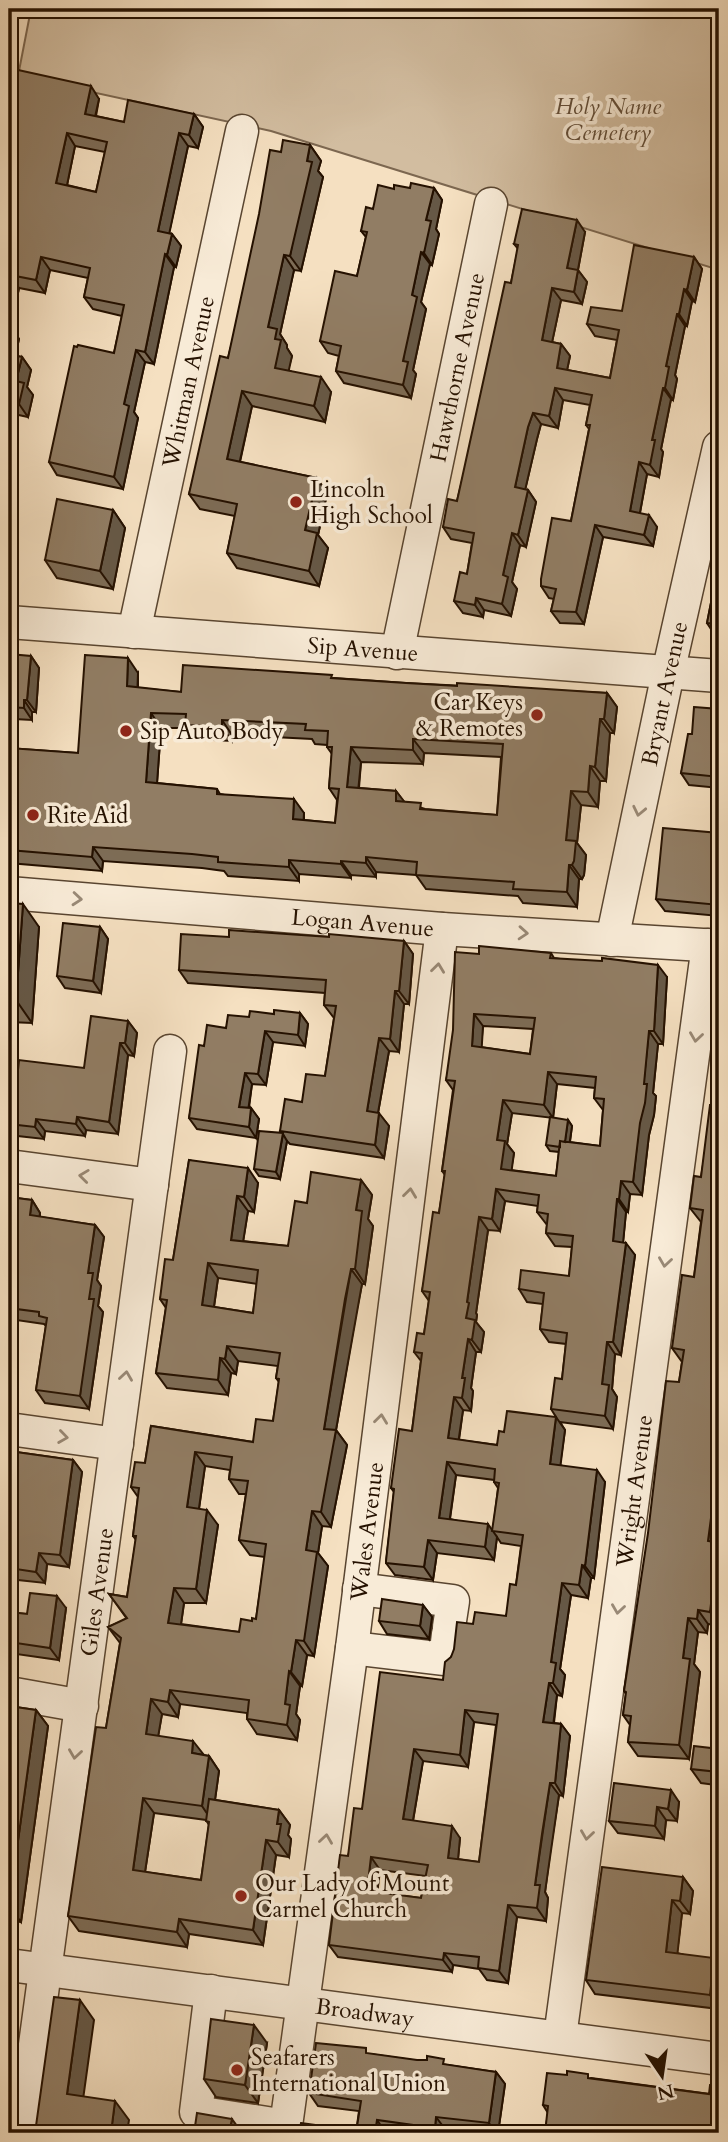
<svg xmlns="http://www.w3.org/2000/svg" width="728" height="2142" font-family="Cardo,serif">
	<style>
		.green { fill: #d2bda0; stroke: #7c6750; stroke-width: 2 }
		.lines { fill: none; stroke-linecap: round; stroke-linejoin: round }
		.minor-casing { stroke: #594530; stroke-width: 35 }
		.minor { stroke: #f8ebd7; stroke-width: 32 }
		.wall { fill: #7d6c56; stroke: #251100; stroke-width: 2; fill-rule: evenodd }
		.shaded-wall { fill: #665846; stroke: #251100; stroke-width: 2 }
		.building { fill: #917d64; stroke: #251100; stroke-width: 2; fill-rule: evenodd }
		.oneway { stroke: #998976 }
		.poi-dot { fill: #8f2418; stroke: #f8ebd7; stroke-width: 2.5 }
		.labels { text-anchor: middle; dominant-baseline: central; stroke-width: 7; stroke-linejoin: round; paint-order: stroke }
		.park-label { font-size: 23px; font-style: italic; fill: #624d38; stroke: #f8ebd7 }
		.street-label { font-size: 23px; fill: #251100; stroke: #f8ebd7 }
		.poi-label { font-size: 23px; fill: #251100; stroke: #f8ebd7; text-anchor: start }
	</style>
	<rect width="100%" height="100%" fill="#f5e0c1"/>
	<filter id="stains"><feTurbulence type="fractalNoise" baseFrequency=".00286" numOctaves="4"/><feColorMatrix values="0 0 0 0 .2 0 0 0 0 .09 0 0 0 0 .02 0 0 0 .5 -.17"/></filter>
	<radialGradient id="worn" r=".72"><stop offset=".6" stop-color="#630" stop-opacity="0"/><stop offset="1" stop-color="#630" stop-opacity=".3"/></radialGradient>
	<path class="green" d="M31,9h688v261l-448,-139 -253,-55z"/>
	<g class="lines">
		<defs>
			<g id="minor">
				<path id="s1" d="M9,622l710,54"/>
				<path id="s2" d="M134,632l108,-501"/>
				<path id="s3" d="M397,653l94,-449"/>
				<path id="s4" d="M9,893l433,36 277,17"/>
				<path id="s5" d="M612,940l56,-267 51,-226"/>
				<path d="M9,1166l143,19"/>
				<path d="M9,1429l108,15"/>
				<path d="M359,1589l94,12 -4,26"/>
				<path d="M352,1648l93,11 3,-25"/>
				<path d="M9,1693l73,13"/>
				<path id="s6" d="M9,1965l710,94"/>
				<path d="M211,1991l-15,121 90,14"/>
				<path id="s7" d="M560,2037l148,-1092"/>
				<path id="s8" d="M23,2133l147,-1082"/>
				<path id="s9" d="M285,2133l67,-485 90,-719"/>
			</g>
		</defs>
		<use href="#minor" class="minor-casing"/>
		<use href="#minor" class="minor"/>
	</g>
	<path class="wall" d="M9,68l90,31 -3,17 28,6 70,-8 9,13 -5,21 -10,-2 -19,87 3,1 9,12 -5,21h-2l-20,97 -9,-2 -11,50 4,6 -15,71 -66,-14 -8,-13 65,-109 8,-37 -29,-7 -9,-12 4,-19 -38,-8 -5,23 -26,-5 -8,39 8,12 -4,17 7,1 9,13 -4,17 6,8 -5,22 -19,-4zM75,146l30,6 -9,40 -29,-7z
		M310,145l11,16 -3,10 5,6 -22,94 -7,-1 -14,64 7,11v3l5,8 -4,14 43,22 -6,30 -73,-16 -12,56 77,16 10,16 -9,41 10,13 -9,38 -82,-18 -10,-15 8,-37 -35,-7 -11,-15 39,-136 53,-206z
		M410,188h24l8,12 -6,29 3,5 -7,31 -2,-1 -9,38 5,7 -13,61 3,4 -5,24 -67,-15 -8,-12 3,-15 -11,-3 -8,-12 37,-65 9,-39 -5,-6 12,-22 21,-20z
		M585,232l-7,38 9,12 -5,22 -21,-4 -9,42 9,2 9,12 -3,14 43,8 7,-38 -22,-4 -8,-12 35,-13 72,-54 8,12 -7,33 -3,-1 -5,25h-2l-10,49 2,4 -4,21 -2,-1 -10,50 2,3 -4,25 -12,-3 -7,39 17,14 -4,19 -50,-9 -19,87 -24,-1 -9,-12 3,-12 -5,-1 -8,-12 30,-65 18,-92 -3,-4 4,-20 -27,-5 -5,28 -17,-4 -4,15 -12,51h3l8,12 -10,45 -6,-2 -8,37 5,7 -6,27 -27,-6 -1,7 -20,-4 -9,-12 13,-27 5,-31 -21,-4 -8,-12 14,-26 54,-218 7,-34 -4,-5z
		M113,510l12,18 -12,61 -56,-11 -12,-18z
		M719,562v74l-4,-1 -8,-12z
		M31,656l8,12 -3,44h-4v8l-18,-1 -5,-8v-48z
		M138,673v15l43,4 153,-14 72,5 201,10 10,14 -3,26h-4l-4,48h-6l-2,26 -17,-2 -4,38 9,12 -2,20 -2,4h-3l-2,28 -54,-4 -5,-7 -92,-7 -10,-14 -40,-3v5l-25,-2v3l-52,-4v7l-71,-5 -4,-5 -22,-3 -99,-7 -1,10 -93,-8v-115l69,5zM161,728h26l8,11 37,2v-6l80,4 3,5 12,1v2l5,7 -3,34 8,12 -2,23 -31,-3v-7l-84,-19 -3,-5 -60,-6zM424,753l77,4 -4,58 -72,-6 -21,-7 -8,-11 -37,-3 2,-26 62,2z
		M719,709v79l-30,-3 -8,-12 11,-39z
		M719,833v83l-54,-5 -9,-12z
		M9,903l30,24 -7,96 -23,-1z
		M100,927l8,12 -7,54 -36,-5 -8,-12z
		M229,937l175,4 9,13 -4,50h-5l-5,48 -10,-1 -11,62 11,13 -5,32 -94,-14 -3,-3 -7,38 -21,-3 -5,-7 28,-36 -2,-2 45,-55 9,-58 -10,-13 1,-12 -137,-10 -9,-13z
		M551,953l3,5 113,19 -4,67h-5l-5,49 3,3 -2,19 -5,20 -7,60 -12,-1 -2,18h-2l-3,30 12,13 -14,100 -6,-1 -3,35 5,8 -4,32 -53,-7 5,8 -5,35 45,17 -11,96h-3l-3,20 -17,-3 -11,74 5,6 -3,21 -5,-1 -3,28 7,1 9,12 -7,60 -4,-1 -8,51 -6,46 3,6 -2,23 -29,-4 -9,66 -21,-3 -8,-11 -26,-4 -1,7 -114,-15 -9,-12 19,-89 14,-47 81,-129 8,-23 22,-33 33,-8 10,-31 5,-39 -20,-3 -4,-6 -3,23 -57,-7 -4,27 -38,-5 -9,-12 8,-71 -3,-4 21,-57 9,-70 -7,-9 10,-18 5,-33 -7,-10 17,-78 6,-38 -3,-4 11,-81 -7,-10 33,-126zM483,1026l50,3 -3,25 -49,-7zM557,1084l38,4 -1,10 9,12 -3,36 -30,-4 2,-16 -4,-6 -22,25 4,6 9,1 -3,24 -45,-6 3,-17 -7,-9 5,-31 41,5zM505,1201l33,5 -1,6 10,13 -1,8 9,13 17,1 -3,29 -50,13 8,13 16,2 -3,25 9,13 17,2 -4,35 -11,30 5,8 -52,15 -7,13 -38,-5 4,-30 8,1 2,-20 -2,-3 5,-36h5l3,-20 -8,-10 1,-7 -1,-2 12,-83 12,1zM456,1475l38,5v2l4,6 -5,42 -43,-11zM474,1722l22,3 -17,137 -21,-3 2,-21 -47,-17 10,-60 45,6zM380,1870l46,6 -5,22 -44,-6z
		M300,1013l8,11 -3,22 -32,-4 -7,43 -14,-1 -3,24h2l8,11 -3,19 -59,-9 -8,-11 15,-72 22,-18 23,-11 25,-3z
		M128,1021l9,12 -3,23 -6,-1 -10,79 -32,-4 -1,6 -40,-5 -1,8 -35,-4v-66l9,1 66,-2z
		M719,1040v586l-11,-2 -1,9 -9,-1 -4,32 6,8 -11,87 -51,-3 -10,-14 2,-17 -7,-10 3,-21 -2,-3 55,-309 3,-20 -10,-14 22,-71 7,-55 -11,-14 11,-31 12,-72z
		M189,1160l69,23 -4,29 -6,-1 -5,30 45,5 19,-43 54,-23 11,15 -4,24 5,7 -8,58h-3l-6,30 -20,116 11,15 -16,82 -9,-1 -4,27 10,13 -14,90 -7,-1 -5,31h-2l-4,28 4,6 -3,20 -40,-6 -10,-15v-6l-67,-9 -2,13 -16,-3 -4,22 46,19 5,1 10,15 -4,29 64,10 11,15 -2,10 3,4 -2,18 -13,-2 -13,90 -74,-11 -2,13 -108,-16 -11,-15 38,-188 14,-85 -12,-16 19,-8 -18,-25 18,3 9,-57 -3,-4 5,-39 -7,-10 14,-24 6,-37 102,16 20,-21 6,-39 -3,-4 2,-12 -40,-5 -2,13 -5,-1 -3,22 -61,-7 -11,-15 10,-65 -6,-9 13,-39zM218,1278l39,6 -4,29 -39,-6zM205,1466l25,4 -1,9 10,15h7l-7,46 11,15 15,2 -9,62 -17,13 -58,-8 3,-21h22l12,-78 -19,-16zM154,1813l52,7 3,5 -8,55 -56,-8z
		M9,1197l23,3 8,13v4l55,8 9,12 -7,43 4,6 -3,20 5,6 -14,97 -44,-6 -9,-13 10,-64 -2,-2 -35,-5z
		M9,1451l64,9 9,12 -13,95 -22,-3 -2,19 -36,-4z
		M423,1605l9,12 -3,22 -42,-5 -8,-13z
		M66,1608l-7,52 -50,-7v-41l18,2z
		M9,1706l27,4 12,16 -27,196 -12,-2z
		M719,1749v51l-4,-6 1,-9 -15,-2 -10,-14z
		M679,1802l-2,19 -11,-1 -2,19 -46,-6 -9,-12z
		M683,1877l10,14 -3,23 -8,-1 -5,40 42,12v44l-124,-15 -9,-14z
		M267,2043l-9,60 -42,-6 -12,-18z
		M370,2054l126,18 9,12 -7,49h1h-19l-35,-4 -1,4h-88l3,-22 -41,-5 -9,-13z
		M591,2078l118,16 10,39h-174l3,-20 -5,-8z"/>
	<path class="shaded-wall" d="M91,86l8,13 -6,27 -8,-12z
		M194,114l9,13 -5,21 -9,-13z
		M67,133l8,13 -10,49 -9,-12z
		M179,133l9,13 -21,98 -9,-13z
		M310,145l11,16 -3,10 5,6 -22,94 -11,-15z
		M434,188l8,12 -6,29 3,5 -7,31 -8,-12 2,-33z
		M577,220l8,12 -9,48 -9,-12z
		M172,234l9,12 -5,21 -9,-12z
		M421,252l9,12 -9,38 5,7 -13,61 3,4 -5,24 -8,-13v-24l9,-66z
		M165,254l9,13 -20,97 -9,-12z
		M284,255l10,15 -14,64 7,11v3l5,8 -6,27 -11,-15 -7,-41z
		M41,257l9,13 -5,23 -9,-13z
		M694,257l8,12 -7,33 -8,-12z
		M578,270l9,12 -5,22 -8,-12z
		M10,275l9,13 -8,39 8,12 -6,27 -4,-6v-78z
		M552,288l9,12 -11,52 -8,-12z
		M684,289l8,12 -5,25 -8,-12z
		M677,314l8,12 -10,49 2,4 -4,21 -8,-12 1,-22z
		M561,344l9,12 -5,24 -8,-12z
		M136,350l9,12 -11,50 4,6 -15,71 -9,-12 10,-73z
		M22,357l9,13 -4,17 6,8 -5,22 -9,-13 -3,-23z
		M321,377l10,15 -6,30 -11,-16z
		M555,388l8,12 -5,28 -9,-12z
		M663,388l8,11 -10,50 2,3 -4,25 -9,-12 2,-25z
		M242,391l10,15 -15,68 -10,-15z
		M533,413l8,11 -4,15 -14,60 -8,-12 13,-60z
		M639,462l8,12 -9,49 -8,-12z
		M317,478l10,16 -9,41 10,13 -9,38 -10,-15 -4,-41z
		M528,490l8,12 -10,45 -8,-12z
		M113,510l12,18 -12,61 -13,-18z
		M649,515l8,12 -4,19 -9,-11z
		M595,525l8,12 -19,87 -8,-12z
		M512,533l8,12 -8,37 5,7 -6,27 -9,-12 1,-29z
		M476,598l8,12 -1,7 -8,-12z
		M31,656l8,12 -3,44 -9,-12z
		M128,658l10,15 -1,28 -10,-15z
		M607,693l10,14 -3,26 -10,-14z
		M24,700l8,12v8l-8,-12z
		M151,713l10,15 -5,69 -10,-15z
		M600,719l10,14 -4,48 -11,-14z
		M222,720l10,15v6l-10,-14z
		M413,739l11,14 -1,11 -10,-14z
		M351,747l10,15 -4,40 -10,-15z
		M590,766l10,15 -2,26 -10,-15z
		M396,791l11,14 -11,-4z
		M571,791l10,14 -4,38 9,12 -2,20 -2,4 -10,-14 -6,-25z
		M294,799l10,14 -1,20 -10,-14z
		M93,847l10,14 -1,10 -10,-14z
		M366,857l10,15v5l-10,-14z
		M289,860l10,14v7l-10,-14z
		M341,861l10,14v3l-10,-14z
		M569,865l10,14 -2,28 -10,-15z
		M23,904l16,23 -7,96 -16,-23z
		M100,927l8,12 -7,54 -8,-12z
		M404,941l9,13 -4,50 -10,-13z
		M658,965l9,12 -4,67 -9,-13z
		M395,991l9,13 -5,48 -9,-13z
		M300,1013l8,11 -3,22 -7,-11z
		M474,1014l9,12 -2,33 -9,-13z
		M128,1021l9,12 -3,23 -9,-13z
		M265,1031l8,11 -7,43 -8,-11z
		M649,1031l9,13 -5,49 3,3 -2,19 -5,20 -7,60 -9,-13z
		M379,1038l10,13 -13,73 -9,-13z
		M120,1043l8,12 -10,79 -9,-12z
		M548,1072l9,12 -4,34 -9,-13z
		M245,1073l7,11 -5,34 -8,-11z
		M503,1100l9,13 -5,31 7,9 -4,29 -9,-13 -4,-29z
		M251,1108l8,11 -3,19 -7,-11z
		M379,1113l10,13 -5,32 -9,-13z
		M77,1117l9,13 -1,6 -9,-12z
		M36,1119l9,12 -1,8 -9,-12z
		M568,1120l4,6 -4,28 -4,-7z
		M283,1134l4,7 -7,38 -4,-7z
		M248,1168l10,15 -4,29 -10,-15z
		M361,1180l11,15 -4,24 5,7 -8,58 -10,-15 1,-59z
		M621,1181l9,13 -2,18 -9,-13z
		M496,1189l9,12 -5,30 -8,-12z
		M237,1196l11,15 -7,44 -10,-15z
		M617,1199l9,13 -4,42 -9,-13z
		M32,1200l8,13 -2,14 -8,-12z
		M479,1217l9,13 -12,83 1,2 -1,7 8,10 -3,20 -9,-12 -6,-22 1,-16z
		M95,1225l9,12 -7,43 4,6 -3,20 5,6 -14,97 -9,-13 9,-97 -1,-26z
		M626,1243l9,12 -14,100 -8,-13z
		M208,1263l10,15 -6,42 -10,-15z
		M351,1269l11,15 -28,157 2,-11 11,15 -16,82 -10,-15 3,-83z
		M468,1339l8,13 -5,36 2,3 -2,20 -9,-13v-20z
		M607,1342l8,12 -3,35 5,8 -4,32 -8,-13 -3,-32z
		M227,1346l11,15 -2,13 -11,-15z
		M717,1353l2,4v54l-5,-8 -1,-16z
		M220,1358l11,15 -3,22 -10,-15z
		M454,1397l9,13 -6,41 -9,-13z
		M556,1417l9,13 -6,47 -9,-13z
		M195,1452l10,14 -8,56 -10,-15z
		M73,1460l9,12 -13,95 -9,-12z
		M447,1462l9,13 -8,56 -9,-13z
		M597,1470l8,12 -11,96 -9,-12z
		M714,1495l5,8v42l-11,-4z
		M207,1510l11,15 -12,78 -10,-14z
		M312,1511l10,15 -4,27 10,13 -14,90 -10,-15 2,-91z
		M488,1524l9,13 -3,23 -9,-13z
		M428,1540l9,13 -4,27 -9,-13z
		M39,1553l8,11 -2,19 -9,-11z
		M716,1562l3,4v59l-9,-13z
		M582,1565l9,13 -3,20 -9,-13z
		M562,1583l9,12 -11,74 5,6 -3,21 -9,-13 -2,-21z
		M174,1588l10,15 -5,35 -11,-15z
		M57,1596l9,12 -7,52 -9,-12z
		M423,1605l9,12 -3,22 -9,-13z
		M698,1610l10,14 -1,9 -10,-14z
		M688,1618l10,14 -4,32 6,8 -11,87 -10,-14 4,-87z
		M296,1640l11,15 -5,31 -11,-14z
		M289,1671l11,15 -4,28 4,6 -3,20 -10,-15 -2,-21z
		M549,1683l8,12 -5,39 -9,-12z
		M170,1690l10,14 -2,13 -10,-15z
		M151,1699l11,15 -6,35 -10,-15z
		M36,1710l12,16 -27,196 -12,-16z
		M465,1710l9,12 -6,45 -8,-12z
		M561,1724l9,12 -7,60 -8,-13z
		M193,1741l11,14 -12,-2z
		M414,1749l9,12 -12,71 -8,-13z
		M209,1756l10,15 -7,50 -10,-15z
		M550,1783l9,12 -14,97 3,6 -2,23 -9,-13 -2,-23z
		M671,1790l8,12 -2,19 -9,-12z
		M143,1798l11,15 -11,72 -10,-15z
		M657,1807l9,13 -2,19 -9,-13z
		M279,1810l11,15 -2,10 3,4 -2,18 -11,-15 -1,-18z
		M452,1826l8,12 -3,32 -9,-12z
		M266,1840l10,15 -13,90 -10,-15z
		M371,1857l9,13 -4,33 -9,-12z
		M683,1877l10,14 -3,23 -10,-13z
		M672,1900l10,13 -6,53 -10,-14z
		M508,1905l9,12 -9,66 -9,-12z
		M179,1919l10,15 -2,13 -10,-15z
		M444,1953l9,12 -1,7 -9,-12z
		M714,1958l5,7v44l-9,-14z
		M80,2000l14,20 -13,94 -14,-20z
		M254,2025l13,18 -9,60 -13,-18z
		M496,2072l9,12 -7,49h-2l-7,-10z
		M115,2101l14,19 -2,13 -15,-8z
		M436,2117l9,12 -1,4h-6l-3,-5z
		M232,2119l10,14h-13z
		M377,2120l9,13h-11z"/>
	<path class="building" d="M9,68l82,18 -6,28 39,8 4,-22 66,14 -5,21 -10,-2 -21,98 14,3 -5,21 -2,-1 -20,98 -9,-2 -12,54 5,2 -15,71 -65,-15 25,-116 3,1 1,-2 36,8 10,-48 -40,-8 6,-29 -49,-11 -5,23 -26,-5 -1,7zM67,133l40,9 -11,50 -40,-9z
		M283,140l27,5 -3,16 5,1 -22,94 -6,-1 -16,72 9,2 -2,10 6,1 -6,28 46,9 -7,29 -72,-15 -15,68 90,19 -12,52 12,3 -8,38 -82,-18 10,-49 -48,-10 31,-138 8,2 31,-144 11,-64 11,2z
		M411,183l23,5 -8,32 5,1 -7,32 -3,-1 -9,43 5,2 -14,64 5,1 -5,23 -67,-14 5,-25 -21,-5 15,-70 22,5 10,-44 -6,-1 5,-24 7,2 5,-24 16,4v-4l16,3z
		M522,209l55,11 -10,48 11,2 -4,22 -22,-4 -10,52 19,4 -4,24 53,10 9,-48 -32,-6 4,-17 31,4 12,-66 60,12 -7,33 -3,-1 -5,25h-2l-11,52 3,1 -4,21h-2l-11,52h3l-5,25 -11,-3 -9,49 19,4 -5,20 -49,-10 -19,87 -25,-1 5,-22 -15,-3v-7l11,-61 19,3 19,-96h-4l6,-30 -37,-7 -6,28 -16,-3 -5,14 -13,60 13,3 -10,45 -6,-2 -9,42 5,2 -6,27 -26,-6 -1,7 -21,-4 6,-29 7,2 7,-41 -31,-6 5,-28 9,2 48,-219 6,1 7,-38 -4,-1z
		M9,354l13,3 -6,24 8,2 -5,21 -10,-2z
		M57,499l56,11 -13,61 -55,-11z
		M719,562v62l-12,-1z
		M9,654l22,2 -4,44h-3v8l-15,-1z
		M85,655l43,3 -1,28 54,6 2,-27 149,10 -1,3 75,5 51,3v-3l150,10 -3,26h-4l-5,48 -5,-1 -2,26 -17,-1 -5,49 10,1 -2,20 -2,4h-3l-2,27 -54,-3 1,-7 -98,-7 1,-13 -51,-5v6l-25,-2v3l-52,-4v7l-71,-5v-5l-26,-3 -99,-7 -1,10 -83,-7v-102l69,5zM151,713l35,1 -1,11 37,2v-7l84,4 -1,6 23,1 -1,16h5l-3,41 10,1 -4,34 -42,-4 1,-20 -77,-5v-5l-71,-7zM413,739l90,5 -6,71 -77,-6 1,-6 -25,-2v-10l-49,-4 4,-40 62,3z
		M694,707l25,2v68l-38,-4 7,-39h4z
		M663,828l56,5v72l-63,-6z
		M9,903l14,1 -7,96h-7z
		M63,923l37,4 -7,54 -36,-5z
		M229,930l100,7v-3l75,7 -5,50h-4l-5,48 -11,-1 -12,73 12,2 -4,32 -95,-14 5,-32 17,3 4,-28 19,2 11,-70 -12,-1 2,-25 -147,-10 2,-36 48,3z
		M479,946l72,7 -1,5 52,3v-3l56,7 -4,66h-5l-5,53h3l-2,19 -5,20 -7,59 -12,-1 -2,18h-2l-4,42 13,2 -13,99h-6l-5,42 7,1 -4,31 -54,-7 4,-31 7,1 5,-46 -27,-4 4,-36 -25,-4 2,-19 48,6 4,-40 -27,-3 2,-19 -11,-2 2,-17 -43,-6 -4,30 -13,-2 -12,85 2,1 -3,15 9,2 -3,20 -4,-1 -6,39h3l-3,20 -8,-1 -6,41 49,7 2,-14 5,1 3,-21 49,6 -6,47 47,6 -12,96 -3,-1 -3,20 -17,-2 -11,79 5,1 -3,20h-4l-6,39 18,2 -6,59h-5l-8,51 -7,51h5l-3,23 -29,-3 -9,66 -21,-3 1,-11 -35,-4 -1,7 -114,-15 11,-90 8,1 6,-48 8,1 18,-137 63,8 2,-18 6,-5 3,-8 3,-27 16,2 2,-12 31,4 4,-32 6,1 7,-50 -31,-4 7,-48 -5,-1 1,-13 -48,-7 -8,56 49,6 -3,23 -57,-7 -4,27 -38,-4v-2l8,-72 -3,-1 8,-59 13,2 10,-78 -8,-1 3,-19 7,1 6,-42 -8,-1 11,-79 6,1 6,-42h-3l13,-90 -9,-1 7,-50 2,-78 24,2zM474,1014l61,4 -5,36 -58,-8zM548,1072l48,5 -2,21 10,1 -4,47 -40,-5 -4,35 -55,-7 4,-28 -8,-1 6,-40 41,5zM465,1710l33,4 -19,148 -31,-4 4,-32 -49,-7 11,-70 46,6zM371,1857l57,8 -7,33 -54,-7z
		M274,1010l26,3 -2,22 -33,-4 -7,43 -13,-1 -6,34 12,1 -2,19 -60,-9 10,-73 5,1 3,-21 19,3 2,-13 21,2 1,-6 24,3z
		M91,1016l37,5 -3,22h-5l-11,79 -32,-5 -1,7 -40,-5 -1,8 -26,-3v-55l9,1 1,-10 65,8z
		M719,1040v314l-2,-1 -4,34h3l-2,16 5,1v92l-5,-1 -6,46 11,2v20l-3,-1 -6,50 -12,-2 -1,9 -9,-1 -5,40 7,1 -11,86 -51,-3 3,-26 -8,-1 3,-23 -2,-1 24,-158 18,-152 13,1 5,-32 -12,-2 10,-73 12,2 9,-67 -13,-2 4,-32 7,1 9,-72h3z
		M550,1117l18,3 -3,22 -5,-1v6l-14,-2z
		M259,1131l24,2 -7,39 -22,-3z
		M189,1160l59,8 -4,29 -7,-1 -6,44 57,6 7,-45 12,2 4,-31 50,8 -5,30 6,1 -7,58h-4l-6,30 -21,130 12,1 -15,82 -9,-1 -6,39 11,2 -13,89 -8,-1 -5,32 -2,-1 -4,33 5,1 -3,20 -40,-6 2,-19 -79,-10 -2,12 -17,-3 -5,35 47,7 -1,12 17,3 -7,50 -59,-8 -10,72 68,10 8,-58 -3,-1 3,-22 70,11 -2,14h4l-3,18 -12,-2 -13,90 -74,-11 -2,13 -109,-16 28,-189 10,1 15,-90 -13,-11 19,-9 -18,-24 18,3 9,-61h-3l6,-48 -8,-1 4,-25 10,1 6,-37 102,16 3,-23 17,2 6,-42 -3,-1 4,-25 -53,-7 -2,13 -5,-1 -2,22 -62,-7 11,-73 -7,-1 5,-40 8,1zM208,1263l50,7 -5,43 -51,-8zM195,1452l37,5 -3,22 19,2 -9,59 27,4 -10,75 -4,-1v3l-11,-2 -2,13 -71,-9 6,-35 22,1 11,-79 -20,-3z
		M9,1197l23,3 -2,15 65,10 -7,48h5l-4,26h5l-14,97 -44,-6 11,-72 -8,-2v-4l-30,-4z
		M9,1451l64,9 -13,95 -21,-2 -3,19 -27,-4z
		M30,1593l27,3 -7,52 -41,-6v-30l18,2z
		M382,1599l41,6 -3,21 -41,-5z
		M9,1706l27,4 -27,196z
		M694,1746l25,3v45h-4l3,-22 -27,-3z
		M614,1783l57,7 -3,19 -11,-2 -2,19 -46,-5z
		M602,1867l81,10 -3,24 -8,-1 -6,52 48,6 -4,37 -124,-15z
		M54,1997l26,3 -13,94 48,7 -3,24 62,8h-139z
		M211,2019l43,6 -9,60 -41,-6z
		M316,2043l50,5v5l51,7h10v-4l17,3 -1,5 53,8 -7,51 -53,-6 -1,11 -58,-8 -2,13h-19l5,-32 -52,-8z
		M567,2071l21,3v4l121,16 1,-9 9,1v47h-33l-47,-6 -1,6h-12l-24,-3v3h-57l3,-27 -5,-1 4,-32 20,2z
		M197,2113l35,6 -3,14h-35z
		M301,2123l44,6 -1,4h-45z
		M483,2131l16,2h-16z"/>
	<defs><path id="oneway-chevron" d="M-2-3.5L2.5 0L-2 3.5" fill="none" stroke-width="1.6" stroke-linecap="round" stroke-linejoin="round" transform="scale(1.75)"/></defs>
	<g class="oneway">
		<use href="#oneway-chevron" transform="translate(639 811) rotate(102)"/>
		<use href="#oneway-chevron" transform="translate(77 899) rotate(5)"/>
		<use href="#oneway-chevron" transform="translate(523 933) rotate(4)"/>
		<use href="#oneway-chevron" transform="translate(438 968) rotate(-83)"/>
		<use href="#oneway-chevron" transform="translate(696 1037) rotate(98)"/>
		<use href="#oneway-chevron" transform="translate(84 1176) rotate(-173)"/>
		<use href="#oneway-chevron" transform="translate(410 1193) rotate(-83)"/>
		<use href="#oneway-chevron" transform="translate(665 1262) rotate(98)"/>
		<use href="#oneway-chevron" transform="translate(126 1376) rotate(-82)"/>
		<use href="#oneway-chevron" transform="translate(381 1419) rotate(-83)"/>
		<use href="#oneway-chevron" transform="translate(63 1437) rotate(8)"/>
		<use href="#oneway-chevron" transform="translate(618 1609) rotate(98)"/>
		<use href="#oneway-chevron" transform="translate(75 1754) rotate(98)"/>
		<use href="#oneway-chevron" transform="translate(587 1835) rotate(98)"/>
		<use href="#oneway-chevron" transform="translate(326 1839) rotate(-82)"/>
	</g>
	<g class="poi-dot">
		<circle cx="296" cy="502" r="7"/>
		<circle cx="537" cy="715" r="7"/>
		<circle cx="126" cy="731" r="7"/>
		<circle cx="33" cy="815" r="7"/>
		<circle cx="241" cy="1896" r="7"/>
		<circle cx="237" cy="2070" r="7"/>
	</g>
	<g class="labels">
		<g class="park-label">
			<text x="608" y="106">Holy Name<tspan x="608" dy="26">Cemetery</tspan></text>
		</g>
		<g class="street-label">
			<text stroke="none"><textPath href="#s3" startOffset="292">Hawthorne Avenue</textPath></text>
			<text stroke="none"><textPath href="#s2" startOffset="256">Whitman Avenue</textPath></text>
			<text stroke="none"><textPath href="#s1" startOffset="355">Sip Avenue</textPath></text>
			<text stroke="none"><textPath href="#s5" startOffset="252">Bryant Avenue</textPath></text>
			<text stroke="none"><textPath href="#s4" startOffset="355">Logan Avenue</textPath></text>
			<text stroke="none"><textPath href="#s7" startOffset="551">Wright Avenue</textPath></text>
			<text stroke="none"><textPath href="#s9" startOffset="607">Wales Avenue</textPath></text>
			<text stroke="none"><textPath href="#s8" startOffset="546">Giles Avenue</textPath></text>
			<text stroke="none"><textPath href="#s6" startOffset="359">Broadway</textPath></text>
		</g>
		<g class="poi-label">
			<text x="310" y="489">Lincoln<tspan x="310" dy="26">High School</tspan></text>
			<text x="523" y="702" text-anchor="end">Car Keys<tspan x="523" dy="26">&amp; Remotes</tspan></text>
			<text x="140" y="731">Sip Auto Body</text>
			<text x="47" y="815">Rite Aid</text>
			<text x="255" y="1883">Our Lady of Mount<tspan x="255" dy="26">Carmel Church</tspan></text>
			<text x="251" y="2057">Seafarers<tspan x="251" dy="26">International Union</tspan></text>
		</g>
	</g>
	<rect width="728" height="2142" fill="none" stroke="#f5e0c1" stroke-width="35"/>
	<rect x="10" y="10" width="707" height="2121" fill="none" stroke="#251100" stroke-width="3.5"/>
	<rect x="18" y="18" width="693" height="2107" fill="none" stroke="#251100" stroke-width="2"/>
	<g transform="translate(662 2076) rotate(167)" stroke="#f8ebd7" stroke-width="5" paint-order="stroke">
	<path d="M0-5L12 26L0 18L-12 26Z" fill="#251100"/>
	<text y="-10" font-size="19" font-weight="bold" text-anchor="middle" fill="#251100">N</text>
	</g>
	<rect width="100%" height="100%" filter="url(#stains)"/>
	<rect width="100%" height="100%" fill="url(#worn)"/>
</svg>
